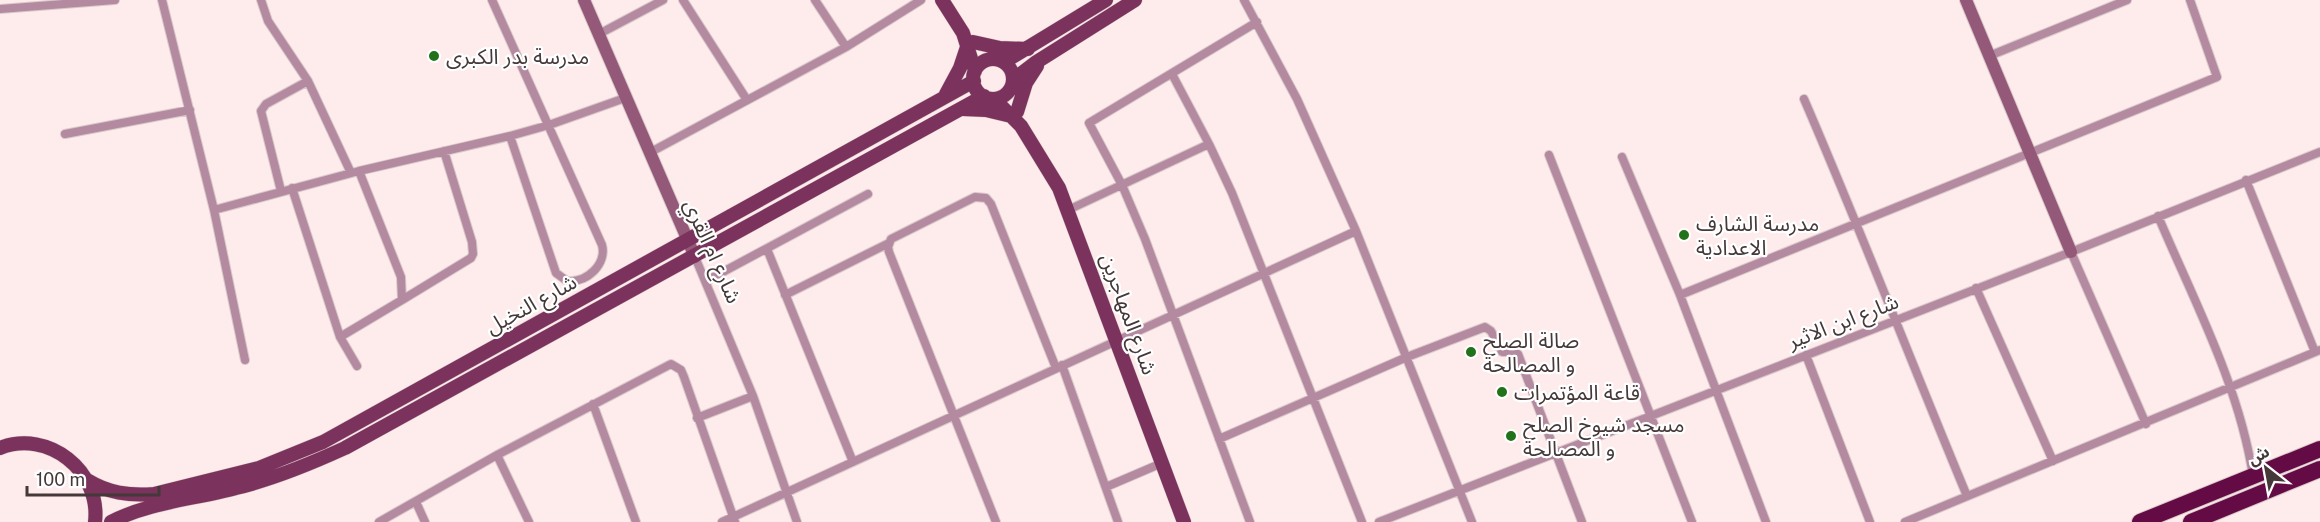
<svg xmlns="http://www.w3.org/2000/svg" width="2320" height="522" font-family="'Public Sans','Noto Sans Arabic',sans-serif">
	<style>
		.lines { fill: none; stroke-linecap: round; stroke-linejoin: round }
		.street-casing { stroke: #d9c8c9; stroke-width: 10 }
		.secondary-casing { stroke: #d9c8c9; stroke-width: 14 }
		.primary-casing { stroke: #d9c8c9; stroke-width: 15 }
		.highway-casing { stroke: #d9c8c9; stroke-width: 18 }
		.street { stroke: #b48aa0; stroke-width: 8 }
		.secondary { stroke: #945879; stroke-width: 12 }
		.primary { stroke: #7b335d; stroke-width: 14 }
		.highway { stroke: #640b45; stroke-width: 16 }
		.poi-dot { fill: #21721a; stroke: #fff; stroke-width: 2 }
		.labels { text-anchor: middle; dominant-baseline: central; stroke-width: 4.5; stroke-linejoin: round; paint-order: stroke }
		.poi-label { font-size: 21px; fill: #443839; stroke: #fff; text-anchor: start }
		.street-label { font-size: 21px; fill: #443839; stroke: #fff }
	</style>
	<rect width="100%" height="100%" fill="#feeced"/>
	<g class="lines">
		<defs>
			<path id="street" d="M162,0l52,210 31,150
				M261,0l7,21 40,60 43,92
				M492,0l110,245c5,19 -15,38 -35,36l-11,-8 -46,-137
				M683,0l64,100
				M815,0l31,47
				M1244,0l53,99 59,132 116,291
				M0,9l115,-9
				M599,34l64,-34
				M1989,56l138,-56
				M1804,99c57,132 108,265 163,397
				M65,134l125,-24
				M1209,144l23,49 130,329
				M649,153l197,-106 75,-47
				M1549,155l143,367
				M1622,157l58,138 86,227
				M2246,180l69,172
				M292,188l48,149 17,29
				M281,191l-20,-80 5,-7 42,-23
				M214,210l145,-39 151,-35 39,-11 76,-27
				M1068,210l141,-66 -37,-70
				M2158,216c36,85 81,169 95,260
				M767,249l86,213
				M2071,252l75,172
				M695,257l58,139 44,126
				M706,281l162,-87
				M1976,288l77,173
				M785,295l104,-52
				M1680,295l537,-218 -27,-77
				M402,300l69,-42 2,-4 -1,-12 -28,-91
				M340,337l62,-37 -1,-23 -42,-106
				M1806,355l64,167
				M1062,365l56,157
				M593,404l43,118
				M697,418l56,-22
				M1219,439l188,-82 78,-30 6,4 11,21h12l4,2 64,168
				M497,455l32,67
				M1106,487l56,-24
				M416,502l9,20
				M379,522l118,-67 174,-91 10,6 3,7 51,145
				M722,522l634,-291
				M996,522l-107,-270 -1,-5 3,-8 84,-42 11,1 5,6 65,164
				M1250,522l-105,-283 -23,-54 -33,-62 168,-101
				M1379,522l692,-270 249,-100
				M1905,522l415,-172"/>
			<path id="secondary" d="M584,0l111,257
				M1966,0l105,252"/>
			<path id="primary" d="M942,0l21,33 12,38
				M973,42l27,6 28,1
				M973 79a20 20 0 1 1 40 0a20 20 0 1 1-40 0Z
				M1004,62l102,-62
				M1013,80l22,-17 100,-63
				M946,94l14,-26 7,-21
				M994,99l27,27 38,62 125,334
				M963,109l23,1 25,6
				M1017,112l9,-29 11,-17
				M0,448c48,-19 101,23 95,74
				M87,480c21,13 42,16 67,14l105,-26 64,-26 651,-361
				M111,522c38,-20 85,-23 125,-34 38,-9 74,-24 109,-40l639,-352"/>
			<path id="highway" d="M2140,522l180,-73
				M2191,522l129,-53"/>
		</defs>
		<use href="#street" class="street-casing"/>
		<use href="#secondary" class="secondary-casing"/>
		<use href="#primary" class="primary-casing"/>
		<use href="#highway" class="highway-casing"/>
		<use href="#street" class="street"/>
		<use href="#secondary" class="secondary"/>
		<use href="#primary" class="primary"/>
		<use href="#highway" class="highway"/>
	</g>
	<g class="poi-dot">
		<circle cx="434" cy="56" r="6"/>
		<circle cx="1684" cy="235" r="6"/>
		<circle cx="1471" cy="352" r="6"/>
		<circle cx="1502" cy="392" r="6"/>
		<circle cx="1511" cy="436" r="6"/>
	</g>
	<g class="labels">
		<g class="poi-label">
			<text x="446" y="56">مدرسة بدر الكبرى</text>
			<text x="1696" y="223">مدرسة الشارف<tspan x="1696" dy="24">الاعدادية</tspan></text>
			<text x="1483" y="340">صالة الصلح<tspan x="1483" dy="24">و المصالحة</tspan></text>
			<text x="1514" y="392">قاعة المؤتمرات</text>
			<text x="1523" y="424">مسجد شيوخ الصلح<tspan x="1523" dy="24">و المصالحة</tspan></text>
		</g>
		<g class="street-label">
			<text transform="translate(713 251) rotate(66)">شارع ام القري</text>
			<text transform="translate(531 304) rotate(-29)">شارع النخيل</text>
			<text transform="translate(1129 314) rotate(70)">شارع المهاجرين</text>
			<text transform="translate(1843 321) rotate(-21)">شارع ابن الاثير</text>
		</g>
	</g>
	<g transform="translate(2266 468) rotate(329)" stroke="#ffffff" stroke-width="4.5" paint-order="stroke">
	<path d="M0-4.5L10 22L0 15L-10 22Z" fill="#443839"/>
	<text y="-9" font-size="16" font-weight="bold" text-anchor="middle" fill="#443839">ش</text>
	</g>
	<path d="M27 486v9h132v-9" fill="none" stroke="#443839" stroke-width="3"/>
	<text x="36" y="486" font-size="18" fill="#443839" stroke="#ffffff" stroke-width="4.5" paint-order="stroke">100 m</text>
</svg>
